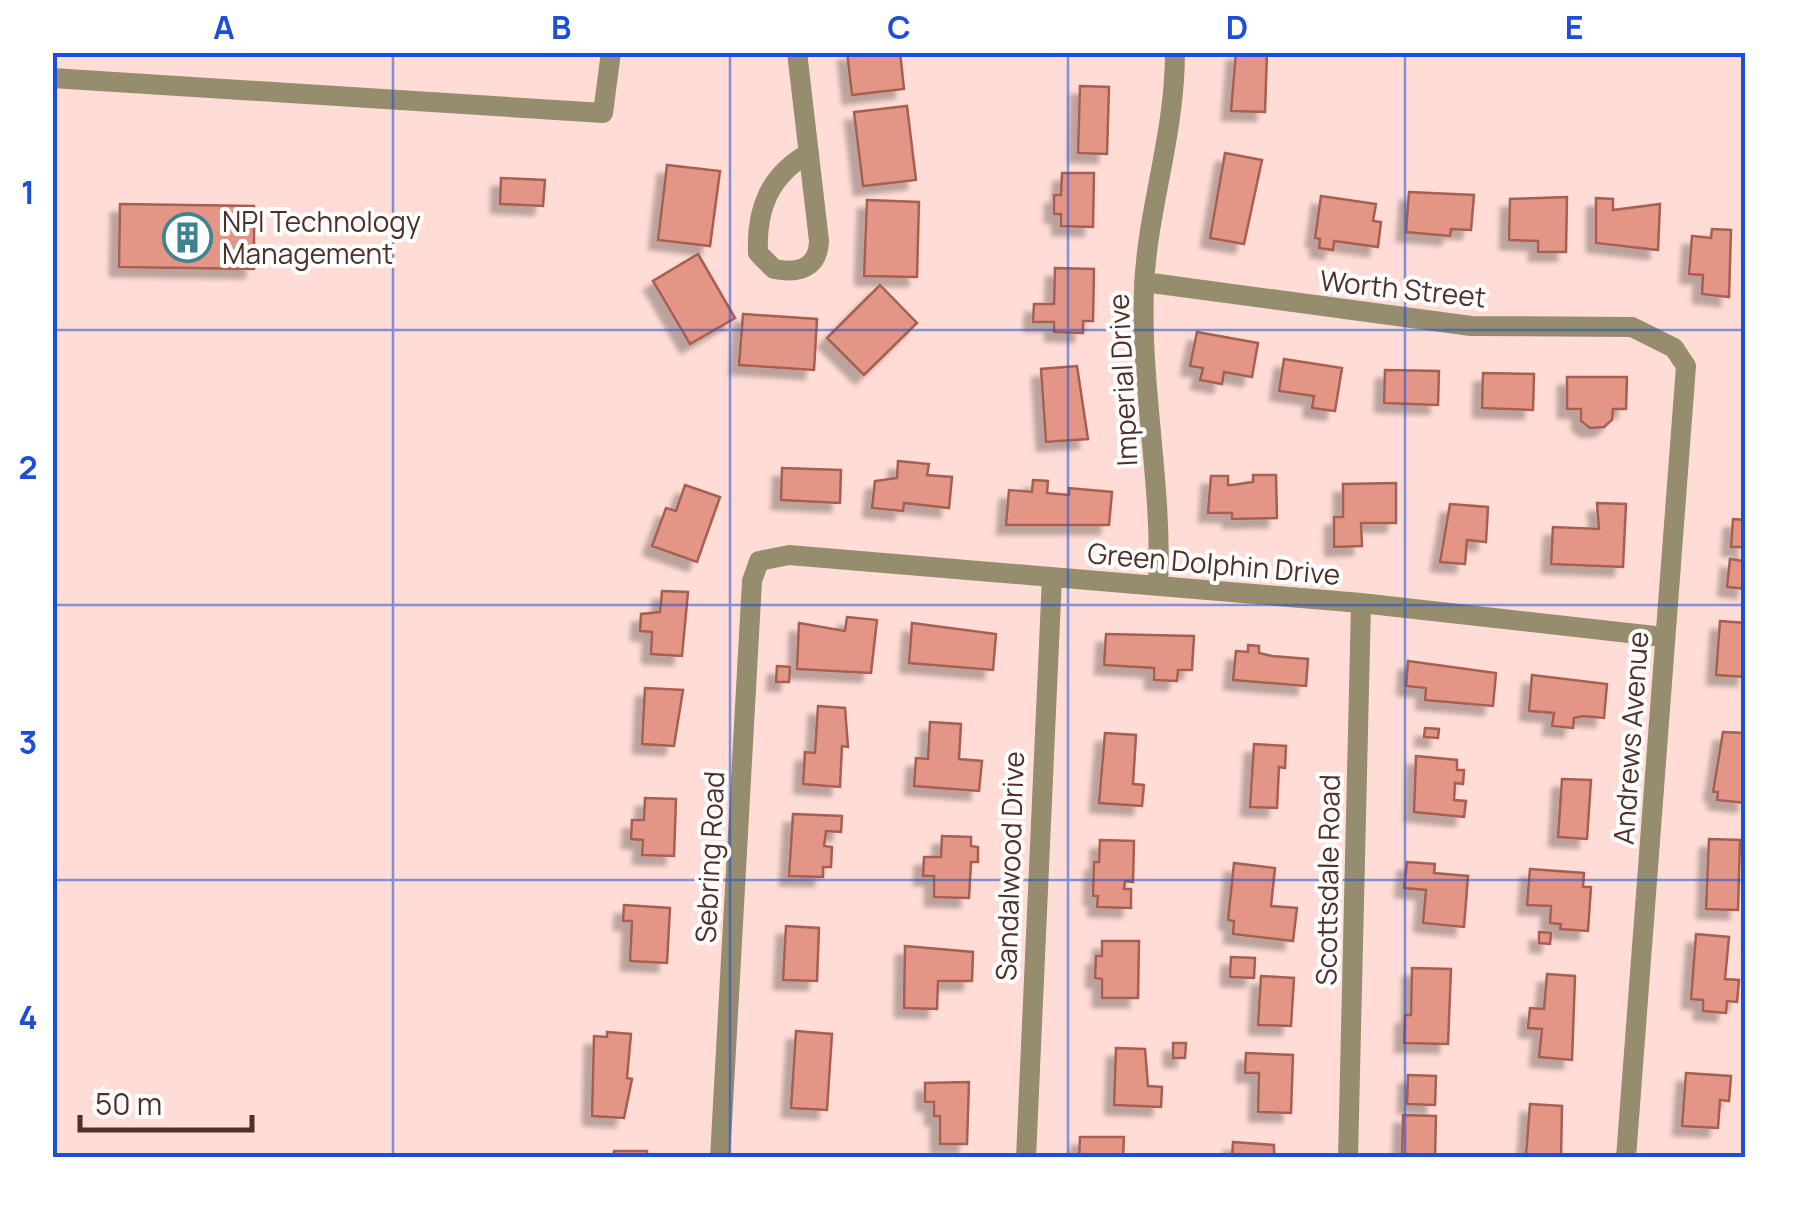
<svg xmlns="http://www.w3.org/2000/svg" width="1798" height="1210" font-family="Manrope,sans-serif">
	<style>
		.building { fill: #e39586; stroke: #a65e51; stroke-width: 2.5; filter: url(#shadow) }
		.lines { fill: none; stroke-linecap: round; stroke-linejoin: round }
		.minor { stroke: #968c6e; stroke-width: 20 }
		.grid { fill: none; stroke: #1d4ed8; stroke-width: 2.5; stroke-opacity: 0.55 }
		.labels { text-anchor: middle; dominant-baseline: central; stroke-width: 8; stroke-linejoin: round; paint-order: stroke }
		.poi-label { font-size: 28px; fill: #4f2f29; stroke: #fff; text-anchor: start }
		.street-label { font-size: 28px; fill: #4f2f29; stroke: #fff }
		.neatline { fill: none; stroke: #1d4ed8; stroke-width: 4 }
		.grid-label { font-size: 32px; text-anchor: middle; font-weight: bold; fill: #1d4ed8 }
	</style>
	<defs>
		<filter id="shadow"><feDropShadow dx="-9" dy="9" stdDeviation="2.5" flood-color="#0004"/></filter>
	</defs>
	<rect width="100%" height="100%" fill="#ffddd6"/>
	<path class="building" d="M847,52h53l4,37 -52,6z
		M1236,52h31l-2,60 -34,-1z
		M1080,86l29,1 -2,67 -29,-1z
		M907,106l9,74 -53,6 -9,-74z
		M1225,153l37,7 -18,84 -34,-6z
		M667,165l53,6 -10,75 -52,-6z
		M1062,173h32l-1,54 -32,-1v-12h-7v-19h7z
		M501,178l44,2 -2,26 -43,-2z
		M1409,192l65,3 -3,35 -20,-1 -1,7 -44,-4z
		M1321,196l55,8 -3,17 8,1 -3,25 -44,-6 -1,9 -14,-2 1,-9 -5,-1z
		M1567,197l-1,55h-28v-11l-29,-1 1,-41z
		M1596,198l17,1v11l47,-6 -2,46 -62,-7z
		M867,200l52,2 -2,75 -53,-1z
		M120,204l134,2v63l-135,-2z
		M1712,229l19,1 -2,67 -27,-3 1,-19 -14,-1 3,-38 19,2z
		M698,254l37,64 -45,26 -37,-63z
		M1055,268l39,1 -1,52h-10v12l-29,-1v-10h-21l1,-18h20z
		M880,285l37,38 -53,52 -37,-37z
		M743,314l74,5 -3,51 -75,-5z
		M1197,332l61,11 -6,34 -28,-5 -2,12 -22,-4 3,-12 -13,-2z
		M1284,359l58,9 -7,43 -23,-3 2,-12 -35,-5z
		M1077,366l11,73 -42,3 -5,-73z
		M1385,370l54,1 -1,34 -54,-2z
		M1483,373l51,1 -1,36 -51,-2z
		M1567,377h60l-1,32h-13l-1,11 -8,7 -14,1 -9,-7v-12h-14z
		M898,461l31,3 -2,11 25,2 -3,31 -45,-5 -1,8 -31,-3 3,-27 22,-3z
		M782,468l59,2 -1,33 -59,-3z
		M1253,475h23l1,43 -45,1v-6h-24l3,-37h17v9h4l21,-3z
		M1033,480l15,1 -1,12 22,2v-7l43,4 -3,33h-103l3,-35 23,2z
		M1396,483v40h-35l1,23 -28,1v-30h9v-33z
		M685,485l35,12 -23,65 -45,-16 14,-38 10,3z
		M1597,503l29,1 -3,63 -72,-3 2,-37 46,2z
		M1450,504l38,3 -2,35 -19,-2 -2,24 -25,-2z
		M1733,519l13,1v69l-19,-2 3,-28 13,2 1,-14h-13z
		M662,591l26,1 -6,64 -31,-2 1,-22 -12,-1 1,-17 19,-2z
		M847,617l30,3 -6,53 -74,-4 2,-46 46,8z
		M1720,621l26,2v54l-30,-2z
		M912,623l84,11 -3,36 -84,-7z
		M1106,634l88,2 -2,34h-14l-1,11 -23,-1v-12l-50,-3z
		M1248,645l11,1v7l13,3 36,3 -2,27 -73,-6 3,-29 12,1z
		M1408,661l88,12 -3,33 -68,-6 1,-12 -20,-2z
		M777,666l13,1 -1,15h-13z
		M1532,675l75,9 -3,34 -21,-2 -9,2 -1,10 -21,-2 2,-13 -25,-2z
		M645,688l38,2 -9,56 -32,-2z
		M818,706l27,2 3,39 -6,-1 -2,41 -37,-3 2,-32 10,1z
		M930,722l31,2 -2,35 23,2 -3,30 -65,-5 2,-28 12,1z
		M1425,728l14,1 -1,9 -14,-1z
		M1723,732l23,1v70l-29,-3 1,-8h-5z
		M1105,733l31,2 -3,49 11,1 -2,21 -43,-3z
		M1254,744l32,2 -1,22 -6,-1 -2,41 -27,-1z
		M1416,756l41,4v10h7l-1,14 -8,-1 -1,17 12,1 -2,16 -50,-5z
		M1562,779l29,1 -4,59 -29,-2z
		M645,798l31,1 -2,57 -32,-1 1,-15 -12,-1 1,-19h12z
		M793,814l49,2 -1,16 -15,-1 -2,15 8,1 -1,20h-8v10l-34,-1z
		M942,836l29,1v9l7,1v15h-7l-2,36 -35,-1v-21h-11l1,-19h17z
		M1709,839l31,1 -2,70 -32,-1z
		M1100,840l34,1 -1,41 -8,-1 -1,8h7v19l-34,-1 1,-11h-5l1,-34h5z
		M1407,862l28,2 -1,9 34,3 -4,51 -41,-4 3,-33 -22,-2z
		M1234,863l41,5 -4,38 26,2 -4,33 -60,-7 1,-13 -6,-1z
		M1530,869l54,4 -1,14h8l-3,44 -28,-2 1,-5 -11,-1 1,-17 -24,-1z
		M624,905l46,3 -3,55 -37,-2 2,-40h-9z
		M786,926l33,2 -2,53 -34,-1z
		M1539,932l12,1 -1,11 -11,-1z
		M1696,934l33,3 -4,42 14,1 -2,22 -10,-1 -1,12 -23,-2v-11l-12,-1z
		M1102,941h37l-1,57h-36v-19l-7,-1 1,-22h6z
		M905,946l68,6 -1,29h-34l-1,28 -33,-1z
		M1231,957l24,1 -1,20 -24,-1z
		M1412,968l39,1 -3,75 -44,-1 1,-28h6z
		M1547,974l28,2 -3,84 -33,-3 3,-28 -14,-1 2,-20 14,1z
		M1261,976l33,2 -3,48 -33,-1z
		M796,1031l36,3 -5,76 -36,-2z
		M607,1032l24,2 -4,44 5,1 -8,39 -32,-2 2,-80 13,1z
		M1173,1043h13l-1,15h-12z
		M1116,1048l29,1 3,37 14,1 -1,20 -47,-2z
		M1246,1053l47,2 -2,58 -33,-1 1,-39h-14z
		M1686,1073l45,3 -2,25 -9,-1 -2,28 -36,-2z
		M1408,1075l28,1 -1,29 -28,-1z
		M969,1082l-2,62h-27v-28h-6v-14h-9v-19z
		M1530,1104l32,2 -1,52 -35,-3z
		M1403,1115l33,1 -1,42h-33z
		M1080,1137h44l-1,21h-44z
		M1233,1142l41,3v13h-42z
		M614,1151h33v7h-33z"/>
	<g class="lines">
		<path class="minor" d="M797,52l22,189c-1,27 -20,33 -45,28l-16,-16c-2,-45 12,-78 51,-100
			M52,78l551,35 8,-61
			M1144,282l327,44 161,1 42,21 12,18 -60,792
			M1158,586c5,-100 -18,-198 -14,-298 3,-78 31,-152 31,-236
			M720,1158l32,-577 7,-20 30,-6 572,48 303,34
			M1026,1158l26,-581
			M1348,1158l13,-555"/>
	</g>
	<path class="grid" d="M393,52v1106M730,52v1106M1068,52v1106M1405,52v1106M52,330h1694M52,605h1694M52,880h1694"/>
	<defs>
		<symbol id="building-ring" viewBox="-11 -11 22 22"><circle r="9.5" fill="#fff" stroke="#3e8490" stroke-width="1.5"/><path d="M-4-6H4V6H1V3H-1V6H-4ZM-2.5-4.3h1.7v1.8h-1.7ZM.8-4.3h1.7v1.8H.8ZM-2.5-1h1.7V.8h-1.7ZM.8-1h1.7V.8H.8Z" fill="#3e8490"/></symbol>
	</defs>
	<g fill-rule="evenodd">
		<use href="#building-ring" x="160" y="210" width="55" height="55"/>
	</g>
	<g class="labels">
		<g class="poi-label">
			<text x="222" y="221">NPI Technology<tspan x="222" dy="32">Management</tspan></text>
		</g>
		<g class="street-label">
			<text transform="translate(1403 288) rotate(6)">Worth Street</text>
			<text transform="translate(1122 380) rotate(-93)">Imperial Drive</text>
			<text transform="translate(1214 563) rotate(5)">Green Dolphin Drive</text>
			<text transform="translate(1630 738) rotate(-86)">Andrews Avenue</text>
			<text transform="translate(709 857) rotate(-87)">Sebring Road</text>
			<text transform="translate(1009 866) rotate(-88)">Sandalwood Drive</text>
			<text transform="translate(1327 880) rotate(-89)">Scottsdale Road</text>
		</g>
	</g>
	<rect width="1798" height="1210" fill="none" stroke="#ffffff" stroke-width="110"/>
	<path d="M80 1115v15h172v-15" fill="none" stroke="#4f2f29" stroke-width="5"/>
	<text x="95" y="1115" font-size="30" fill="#4f2f29" stroke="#ffffff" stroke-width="8" paint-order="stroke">50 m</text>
	<rect x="55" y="55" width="1688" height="1100" class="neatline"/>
	<g class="grid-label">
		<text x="224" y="39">A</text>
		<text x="561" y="39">B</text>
		<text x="899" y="39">C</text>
		<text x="1237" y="39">D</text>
		<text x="1574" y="39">E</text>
		<text x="28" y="204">1</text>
		<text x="28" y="479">2</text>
		<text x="28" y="754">3</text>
		<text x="28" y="1029">4</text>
	</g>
</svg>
